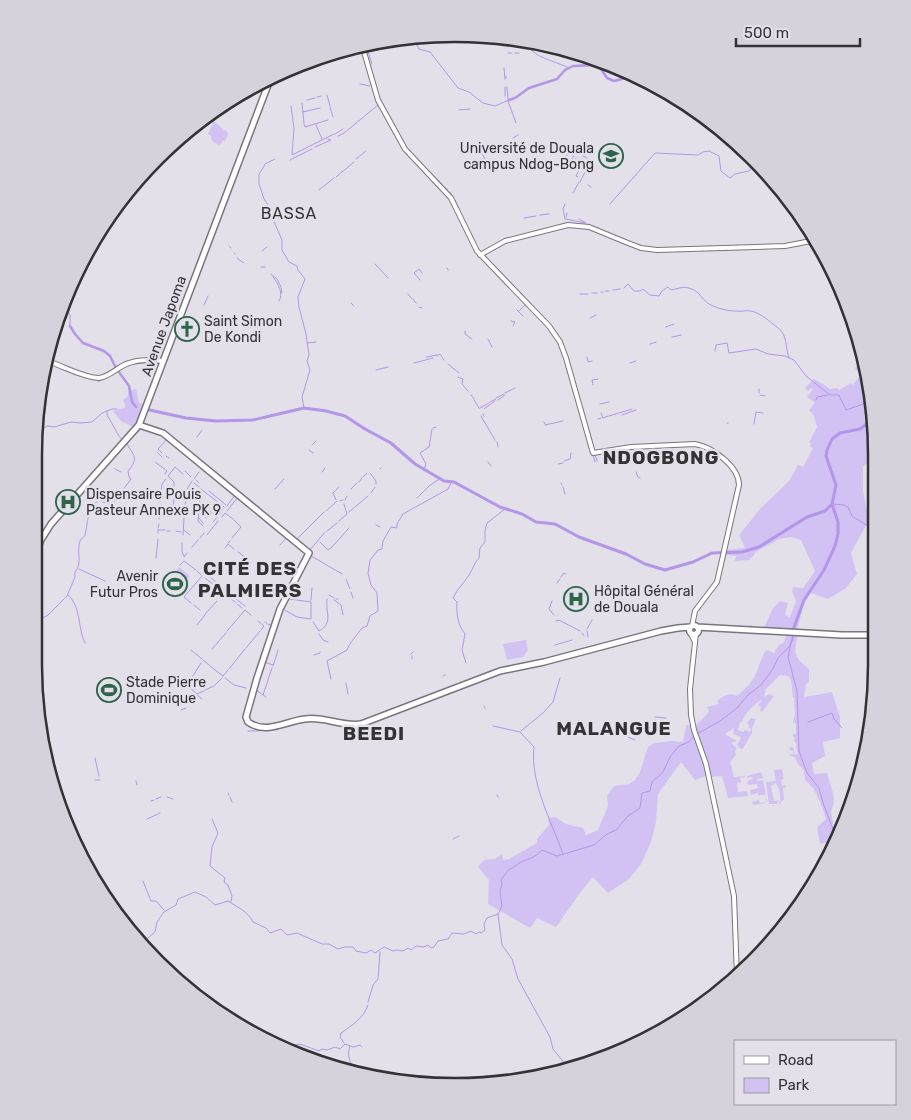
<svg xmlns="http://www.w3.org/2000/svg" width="911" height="1120" font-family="Rubik,sans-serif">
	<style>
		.green { fill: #d2c2f3 }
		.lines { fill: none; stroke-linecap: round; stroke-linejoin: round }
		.stream { stroke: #b396e8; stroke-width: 1 }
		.canal { stroke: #b396e8; stroke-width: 2.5 }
		.river { stroke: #b396e8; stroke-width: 3 }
		.secondary-casing { stroke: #78757e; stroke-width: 6 }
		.primary-casing { stroke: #78757e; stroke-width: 8 }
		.secondary { stroke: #fff; stroke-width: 4 }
		.primary { stroke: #fff; stroke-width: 5 }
		.labels { text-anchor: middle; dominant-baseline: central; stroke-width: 5; stroke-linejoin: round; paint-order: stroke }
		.poi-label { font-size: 14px; fill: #333235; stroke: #e3e0ea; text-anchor: start }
		.street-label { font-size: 14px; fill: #333235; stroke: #e3e0ea }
		.quarter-label { font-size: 16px; letter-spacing: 1px; fill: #333235; stroke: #e3e0ea }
		.district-label { font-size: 19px; font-weight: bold; letter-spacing: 1px; fill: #333235; stroke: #e3e0ea }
		.rim { fill: none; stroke: #333235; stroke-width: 2.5 }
	</style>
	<rect width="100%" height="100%" fill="#e3e0ea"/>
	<path class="green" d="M214,121l9,8 -1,2 4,-1 2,4 -3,7 -3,-1v3l-3,2 -7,-4 -1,-5 -3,-2z
		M865,360l11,68v28l-13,10v25l6,29 -18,33 6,21 -11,14 -18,11 -17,-6 -7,10 -7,27 -33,-2 9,-20 7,-7 8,2 -3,12 5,2 6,-16 -4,-10 1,-4 10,1 12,-17 -14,-31 -9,-3 -14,2 -2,2 -21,11 -1,3 -5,5 -14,1 1,-5 -10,-1 1,-5 18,-2 -6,-13 21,-26 29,-28 9,-16 5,2 10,-19 -3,-1 1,-4 -2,-1 8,-15 -3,-11 -5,-6 5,-6v-2l-7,-5 6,-8 -2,-1 -3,3 -3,-3 9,-9 12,7 3,3 9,-1 1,2 12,-7 2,2 7,-10 -5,-7 4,-5h4z
		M136,389l3,14 7,1 -11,24 -14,-7 -8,-10 12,-3v-3l-2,-5 5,-4v-5z
		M179,567l11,9 -16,19 -10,-9z
		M787,633h11c-4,21 -5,23 11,36v13l-3,2 -2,13 -5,1 33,-6 8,25v21l-17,4 2,14 -13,7 2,11 13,-1 6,20 1,9 -3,10 4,23 5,-1 -1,4 -3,1 1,4 -4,9h-3l-1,-10 -9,2 -3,-17 9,-8c-4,-13 -10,-31 -21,-39 0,-17 -6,-9 -10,-23l-7,-2 6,-1 -1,-3 -4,-1 1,-3h3l2,8 3,-1 -2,-7 1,-3 -3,-3 1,-4h-2v-3h3v-10l-3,-2 2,-7 -1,-16 1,-1h-2l-2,-18 -3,-4 -8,-1 -14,14 -2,8 5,-3 5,2 -12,16 -2,-1 1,-4 -3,-2 4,-5c-10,5 -17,14 -20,22h-2l-2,8 5,2 2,-2 5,2 1,-3 -3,-2 1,-2 -2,-2 4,-5 5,1 -4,9v5l-10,17 -5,-5 4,-8 -8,-3 1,-6 -9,6 12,7 -6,2 6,5 -2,3 1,4 -6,7 4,15 11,-1v1l-5,1 1,4 -4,1 1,9 9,-1 1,5 -20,2 -6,-22 -12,1 -2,-14 -13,-37 14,-14 -2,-5 11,-3v-4c6,-5 13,-8 19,-4 21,-18 17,-20 27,-43l3,-3 7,3 5,-8 5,-3z
		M526,640l2,10 -5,7 -16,3 -4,-16z
		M686,725h5c6,17 12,33 15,51l-11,4 -14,-18 -23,32 -2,28 -5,20 -10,22 -12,15 -21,14 -15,-16 -13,16 -24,34 -19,-9 -7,10 -42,-24 1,-24 -11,-13 6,-7 11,-1 7,-5 1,6 6,-1 28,-16v-4l12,-14 -1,-7 7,-1 11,7 17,4 3,7 12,-5 10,-24 -1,-10 7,-10 15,-2 6,-4 5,-8 8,-25 6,-4 18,-2 11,1z
		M782,769l2,9 -3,2 1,6 3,-1 1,2 -3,1 1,12 -3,1 -1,4 -1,-1c3,-8 0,-15 -3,-21l-5,3 3,15 5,-1 -2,4h-8l-3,-22 10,-1 -2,-11z
		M761,772l2,6 -6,1 1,2 5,-1 4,21 -2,2 -12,2 -1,-3 7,-2 1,3 6,-1v-7h-8v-2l-7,2 -1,-5 8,-2 -1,-4 -9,1 -1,-4 6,-2 -1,-2 -5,1v-2z"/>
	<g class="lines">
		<path class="stream" d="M462,36v1
			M525,41c8,18 29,19 44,27
			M366,45l6,19
			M417,45l2,4 11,3 28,36 11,4 14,11 12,3 14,-6
			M366,51l3,10
			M508,53h4
			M515,53h4
			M504,68l1,11
			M506,76v2
			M273,77l1,-2
			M360,84l10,2
			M505,87v9
			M507,87l1,12
			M327,95l3,11
			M317,97l4,-1
			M307,100l8,-2
			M508,101l8,22
			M302,103l2,20
			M291,106l3,22 -2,27 42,-21
			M330,107l3,10
			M459,110l11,-1
			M303,112l17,-4
			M304,124l1,3 23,-7
			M316,125l6,14
			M335,134l8,-5
			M338,136l6,-3 34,-28
			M513,138l5,-3
			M523,141l3,8
			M315,147l16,-7 -3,-1
			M573,150l2,1
			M579,153l2,1
			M482,154l3,5
			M567,156l2,-3
			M583,156l4,2
			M275,159l-10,5 -2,4 -4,6v10l5,15 9,13 2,12 7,16v10l7,12 8,4 1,4 7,9 -7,18 1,10 7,27 3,21 -2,6 3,9 -8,27 2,11
			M356,159l10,-8
			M572,159l2,-4
			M290,160l22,-11
			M485,160l2,3
			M575,160l1,-2
			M565,161l1,-4
			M574,161l-1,2 3,3
			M569,164l3,-4
			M426,169l16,15
			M336,177l18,-15
			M578,177l-2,-1 7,-13 5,3 -8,16
			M588,185l3,2
			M443,186l5,4
			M319,190l15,-12
			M450,192l4,7
			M573,193l6,-11
			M455,200l6,15
			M565,204l-2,5 2,10 21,4 -7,-4
			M610,204l45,-51 43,2 5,-3 6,-1 10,5 2,15 9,7 5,-4 14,-3 7,-9
			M540,215l9,-1
			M566,217l1,-4
			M524,218l12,-2
			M593,226l5,2
			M599,229l7,3
			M533,236l11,-3
			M618,241l2,1
			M229,246l2,2
			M262,251l5,-4
			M234,253l1,1
			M237,258l5,4
			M243,262l1,1
			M375,264l13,14
			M261,267h4
			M447,268l1,2
			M271,274l6,5 4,8
			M273,277c5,6 11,17 6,24
			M420,280l-6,-7 5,-4 3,4
			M281,288l1,5
			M624,288l4,-4 6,7h6l3,-2 7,6 9,1 3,-5 6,-4 3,3c7,-1 11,-4 18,-2 12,3 13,14 24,18 7,3 15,5 23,5 5,1 10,-1 15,0 10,2 19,11 26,16 11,7 8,21 12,31
			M613,290l7,-1
			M605,291h4
			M601,292h2
			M592,293h5
			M408,294l4,5
			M580,294h8
			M413,299l3,4
			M351,303l3,3
			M204,305l4,-9
			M63,306l7,9v11
			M419,307l3,1
			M517,310l6,6
			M519,311l7,-7
			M590,318l6,-3
			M511,321l4,1 -2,4
			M672,325l2,-1
			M666,327l5,-2
			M554,330l4,5
			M465,331v3l7,5
			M672,337l9,-2
			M488,339l4,8
			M307,343l9,-1
			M650,344l6,-2
			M715,351l1,-6 11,-2 2,10 27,-4 12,5 17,2 9,4 12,16 24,19h9l7,15 20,-7 5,2 2,3
			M437,356l3,-2 4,6
			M426,357l11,-2
			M587,357l1,5 4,-1
			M414,363l19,-5
			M630,363l6,-2
			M448,364l11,9
			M376,370l12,-3
			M458,377l5,2 -1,5 6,7
			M98,382l5,-3
			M593,385l-1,-5 6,-1
			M505,393l10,-5
			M759,393v-4
			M471,395l3,4
			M760,395l5,1
			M496,398l8,-4
			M474,400l5,8
			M498,400l7,-5
			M816,400l1,-3 11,-2
			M490,402l6,-3
			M600,404l9,-2
			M480,408l9,-5
			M484,409l11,-8
			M107,411v4c4,6 12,23 16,26
			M601,413l2,5 5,-2
			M483,414l1,2
			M622,415l14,-5
			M481,416l14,24
			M609,416l23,-7
			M598,419l3,-1
			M544,422l1,2
			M727,423h1
			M754,424l2,-12 7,1
			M545,425l18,-4
			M149,426l13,4
			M433,428l3,-1
			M35,434l12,-8 7,1 17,-5 9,1 12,-1 10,-9 10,-4h5
			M134,436l7,-8
			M197,437l5,-7
			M497,442l1,5
			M312,445l4,-4
			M673,449v6
			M309,450l4,3
			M157,452l5,5
			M162,453l-4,-4 9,-10
			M595,454l2,7
			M593,455l2,7
			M166,456l3,2
			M564,461l6,-2 1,-6
			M155,462l12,9 -2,3
			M488,462l3,4
			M558,464l5,-1
			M115,469l6,3
			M380,469l1,-1
			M424,470l2,-6 -6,-11 9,-6 3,-18
			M185,471l6,6
			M322,472l3,-4
			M636,472l2,5 2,1
			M370,473l6,8v3
			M363,477l4,-4
			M194,479l5,-7
			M196,480l3,3
			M359,482l3,-4
			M194,483l5,4
			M561,483l1,2
			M174,486v-4l-6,-6 7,-9 8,7
			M563,487l2,7
			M201,489l14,11
			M275,489l9,-10
			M351,489l6,-6
			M186,491l6,-10
			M209,491l17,14
			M333,493l6,-6
			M333,493l3,7
			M371,493l4,-6
			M161,494l1,-10 4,-5
			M417,498l12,-12 12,-8
			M215,500l9,7
			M345,500l2,-4
			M199,501l5,5 -5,6 -1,9 5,5
			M340,501l3,-1
			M160,502l1,-6 10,1
			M832,504l12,1 4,2 4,9 24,15
			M227,506l8,-11
			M185,507l1,-9 8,1
			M207,507l2,1
			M209,511l3,2
			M227,511l10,-13
			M326,511l11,-10
			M199,512l7,6
			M349,512l19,-16
			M215,513l2,2
			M177,514h-4l1,-17 9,1
			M220,514l3,-5
			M113,516l1,-4 -4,-5 21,-28 -2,-2 -1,-6c11,-13 6,-15 -1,-27
			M184,517v-3
			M222,517l3,-4 8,6
			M199,518l4,5
			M159,519l1,-12
			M339,521l8,-7 -3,-10
			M213,522l6,-7
			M215,525l3,-4
			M376,525l4,2
			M158,528l1,-4
			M184,530l6,5
			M167,531h3
			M176,531l5,1
			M327,531l10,-8
			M158,533v-3h7
			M183,535l1,-17
			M207,535l7,-9
			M200,538l4,-5
			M232,538l9,-11 -7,-7
			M297,539l27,-27
			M320,542l8,8 4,-3
			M182,543v9l2,4
			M228,543l2,-2
			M280,545l7,-8
			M192,547l6,-7
			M332,547l17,-19
			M225,548l3,-4 6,5
			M310,550l15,-18
			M238,552l10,7
			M184,557l3,-4
			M156,558l2,-19
			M306,564l4,-8 3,1 29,17
			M180,565l4,-4 12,9
			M79,569l26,12
			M197,571l4,4
			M204,572l13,11
			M561,577l3,-4 2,1
			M205,578l9,7
			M346,579l4,10
			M557,583l3,-4
			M218,584l5,4
			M215,586l7,5
			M225,590l20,16
			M351,592l2,6
			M223,593l12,9
			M68,595c14,13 9,32 17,48
			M329,595l5,3
			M336,599h2
			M311,600l1,-12
			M334,600l7,5 2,10
			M552,601l-3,8 5,6
			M191,603l-7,-6 18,-21
			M237,604l5,4
			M194,605l6,5
			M283,609l14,8 14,2v-17l-21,-3
			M205,614l12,-13
			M274,620l3,-9
			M258,621l6,5 -3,4
			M556,621l3,-1 21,11
			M265,622l4,3 4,-2
			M313,622l6,9c15,-8 6,-19 8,-32
			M34,623l14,-8 19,-19 8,-19v-5c8,-8 1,-21 5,-31 1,-3 4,-3 5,-6 3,-13 2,-27 14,-35l6,3 16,-11
			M197,625l8,-10
			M743,627l9,-1
			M587,629l5,-9
			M227,631l18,-21 6,5
			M587,631l1,6
			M582,633l2,3
			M319,634l4,6 5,2
			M793,634l-5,23 9,34 2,60 8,22 12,15 4,15 10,26 3,16
			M555,645l17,-5
			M246,648l14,-17
			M212,649l14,-16
			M191,650l11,9
			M411,654l2,-2
			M314,655l6,-2v-1
			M412,656v3
			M203,660l6,5
			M264,662l9,3
			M466,663l-4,-13 3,-16c-7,-9 -9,-20 -8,-32l-4,-4c4,-9 11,-15 16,-23 4,-6 5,-12 10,-17l1,-10 5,-6v-12l2,-7 18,-14
			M210,666l13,10
			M273,666l5,-16
			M229,669l16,-20
			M223,676l5,-6
			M443,676l2,-1
			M225,678l9,7 12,3
			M191,679l10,-16
			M331,679l-4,-18 20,-11c3,-8 10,-15 15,-22l5,-2 3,-10 8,-5 -1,-18 -6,-8 -3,-12 2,-13 8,-10 4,-1 1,-8 8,-14 6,1v-4l6,-10 45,-25 4,-8
			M191,680l-3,6 9,8 7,-3
			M346,683l2,11
			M215,685l7,-7
			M205,690l9,-4
			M256,690l10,7
			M197,695l5,4
			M263,695l9,-27
			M484,706l1,2
			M181,710l5,-2
			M398,713l18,-7
			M655,717l11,1
			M808,722l24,-9 2,6 8,9
			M493,726l27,6 14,15c-4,36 17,73 29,107
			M248,731h11
			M521,731l23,-19 9,-10 7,-24
			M697,734l23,-13 17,-13 11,-13 13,-10 12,-16 5,-11 11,-11 5,-10
			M628,737l7,3
			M95,758l4,18
			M95,780h5
			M136,781l1,4
			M228,793l1,2
			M497,795l1,2
			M167,797l6,2
			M230,797l2,5
			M156,799l5,-2
			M151,801l3,-1
			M159,813h1
			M147,819l11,-5
			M212,819l6,14 -6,14 -2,19 15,12 -1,4 4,3 4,11 -1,6
			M453,839l6,-3
			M143,881l8,20h5l8,9
			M142,943l13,-11 2,-10 7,-10 12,-7 2,-6 17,-7 11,5 9,8 13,-4c9,6 21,11 25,21l13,6 4,5 11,-4 6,6 10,-2 25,11h7l9,5 6,-2h9l3,4 10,2 5,-3 4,3 9,-6 9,4 4,-1 6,1 5,-3 3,2 5,-4 8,1 4,-2 3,3 3,-1 4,-6 10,-2 4,-6 12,1 7,-3 5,3 3,-2 2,1 4,-3 -1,-6 3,-6 11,-4
			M368,1002l5,-17 5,-6 2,-27
			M344,1043l-4,-6 1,-4c10,-7 23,-15 27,-28
			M350,1046c-3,7 -1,15 3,21v6
			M287,1047l13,-3 19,7 3,-2 5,1 8,-3 5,2 5,-5 8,3 7,-2 2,2
			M570,1070l-17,-21 -3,-12 -32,-58 -6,-20 -10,-14 -4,-31 4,-8 -2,-15 2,-6 -1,-5 7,-10c6,-2 10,-7 15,-9 11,-4 9,-2 19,-11l15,6 37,-11 13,-11 9,-4 12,-14 12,-8 2,-15 8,-2 2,-9 11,-10 7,-15 9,-11 10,-4 5,-6"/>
		<path class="canal" d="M509,100l6,-2 14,-10 28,-9 8,-9 8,-4 21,-1 7,4 6,9 7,3 20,-5
			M70,326l5,8 8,9 21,8 6,5 6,12 13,18 3,16 4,5"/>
		<path class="river" d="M145,409l41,9 30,3 37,-1 51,-12 22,3 19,5 20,13 26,14 24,21 29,17 10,1 46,25 22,7 14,8 19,2 24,13 47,17 19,10 20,6 28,-8 19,-9 30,-1 17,-5 48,-30 18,-6 7,-7 4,-19 -10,-29 1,-6 5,-11 8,-6 20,-4 15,-11
			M793,630l11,-30 20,-30 11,-24 3,-12v-12l-6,-18"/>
		<defs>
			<path id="secondary" d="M362,45l16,55 27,49 46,49 26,53 72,75 11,16 6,16 27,95 38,-6 64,-3c17,3 44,22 44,41l-22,97 -22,29 -3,15
				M814,242l-2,-2 -2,2 2,2 2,-2 1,3
				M480,255l25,-14 63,-16 21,2 39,16 13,5 16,2 128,-4 26,-5
				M50,362c15,5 32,15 48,16 11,0 20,-12 31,-15 11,-4 23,-3 34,-2
				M696,633l-6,56 1,26 3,15 12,34 28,132 3,81
				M691,634l4,8"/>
			<path id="primary" d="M139,425l24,8 146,120 -29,56 -23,69 -11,39 2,5c18,13 38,-1 57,-3 19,-3 37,8 56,5l139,-53 44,-9 117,-31 17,-3 12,-1
				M34,556l7,-16 10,-16 88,-99 132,-348
				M689.5 630a4.5 4.5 0 1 1 9 0a4.5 4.5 0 1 1-9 0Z
				M697,627l145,8h34"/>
		</defs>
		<use href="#secondary" class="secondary-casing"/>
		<use href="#primary" class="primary-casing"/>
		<use href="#secondary" class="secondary"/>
		<use href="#primary" class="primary"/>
	</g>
	<defs>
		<symbol id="university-ring" viewBox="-11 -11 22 22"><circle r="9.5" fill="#e3e0ea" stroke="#2e644b" stroke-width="1.5"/><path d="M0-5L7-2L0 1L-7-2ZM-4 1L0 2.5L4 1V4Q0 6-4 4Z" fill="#2e644b"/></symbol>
		<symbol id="church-ring" viewBox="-11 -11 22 22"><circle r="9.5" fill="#e3e0ea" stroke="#2e644b" stroke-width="1.5"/><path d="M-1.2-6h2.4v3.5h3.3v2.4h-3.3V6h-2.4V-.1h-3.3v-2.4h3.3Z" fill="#2e644b"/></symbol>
		<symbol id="hospital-ring" viewBox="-11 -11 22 22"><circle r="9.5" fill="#e3e0ea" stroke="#2e644b" stroke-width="1.5"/><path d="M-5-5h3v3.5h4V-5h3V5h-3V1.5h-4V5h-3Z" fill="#2e644b"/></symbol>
		<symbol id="stadium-ring" viewBox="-11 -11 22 22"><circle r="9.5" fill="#e3e0ea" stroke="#2e644b" stroke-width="1.5"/><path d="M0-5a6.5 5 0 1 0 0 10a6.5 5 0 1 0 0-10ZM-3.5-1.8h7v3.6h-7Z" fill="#2e644b"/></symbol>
	</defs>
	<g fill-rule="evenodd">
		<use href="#university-ring" x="597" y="142" width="28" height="28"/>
		<use href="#church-ring" x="173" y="315" width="28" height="28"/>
		<use href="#hospital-ring" x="54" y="488" width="28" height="28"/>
		<use href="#stadium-ring" x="161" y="570" width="28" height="28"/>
		<use href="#hospital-ring" x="562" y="585" width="28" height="28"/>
		<use href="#stadium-ring" x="95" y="676" width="28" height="28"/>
	</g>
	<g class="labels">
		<g class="poi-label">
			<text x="594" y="148" text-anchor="end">Université de Douala<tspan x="594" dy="16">campus Ndog-Bong</tspan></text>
			<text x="204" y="321">Saint Simon<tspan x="204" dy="16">De Kondi</tspan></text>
			<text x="86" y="494">Dispensaire Pouis<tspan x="86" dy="16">Pasteur Annexe PK 9</tspan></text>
			<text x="158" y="576" text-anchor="end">Avenir<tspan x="158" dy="16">Futur Pros</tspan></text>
			<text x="594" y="591">Hôpital Général<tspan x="594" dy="16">de Douala</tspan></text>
			<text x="126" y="682">Stade Pierre<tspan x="126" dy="16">Dominique</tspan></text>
		</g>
		<g class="street-label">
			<text transform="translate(164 326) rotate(-70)">Avenue Japoma</text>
		</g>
		<g class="quarter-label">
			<text x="289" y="213">BASSA</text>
		</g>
		<g class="district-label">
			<text x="661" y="457">NDOGBONG</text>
			<text x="250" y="568">CITÉ DES<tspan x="250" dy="22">PALMIERS</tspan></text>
			<text x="614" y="728">MALANGUE</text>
			<text x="374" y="733">BEEDI</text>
		</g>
	</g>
	<path d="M0 0H911V1120H0ZM455 42H455A413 413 0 0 1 868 455V665A413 413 0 0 1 455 1078H455A413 413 0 0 1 42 665V455A413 413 0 0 1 455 42Z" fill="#d5d2dc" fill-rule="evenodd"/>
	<path class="rim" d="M455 42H455A413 413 0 0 1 868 455V665A413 413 0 0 1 455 1078H455A413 413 0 0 1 42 665V455A413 413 0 0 1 455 42Z"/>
	<rect x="734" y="1040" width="162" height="65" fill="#e3e0ea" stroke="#9d9aa2"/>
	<rect x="744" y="1056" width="25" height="8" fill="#ffffff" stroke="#9d9aa2"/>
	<text x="778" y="1065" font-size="15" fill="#333235">Road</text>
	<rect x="744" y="1078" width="25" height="15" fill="#d2c2f3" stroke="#9d9aa2"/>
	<text x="778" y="1090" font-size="15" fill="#333235">Park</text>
	<path d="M736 38v8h124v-8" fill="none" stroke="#333235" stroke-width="2.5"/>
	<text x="744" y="38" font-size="15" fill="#333235" stroke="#e3e0ea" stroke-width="4" paint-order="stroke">500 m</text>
</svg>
